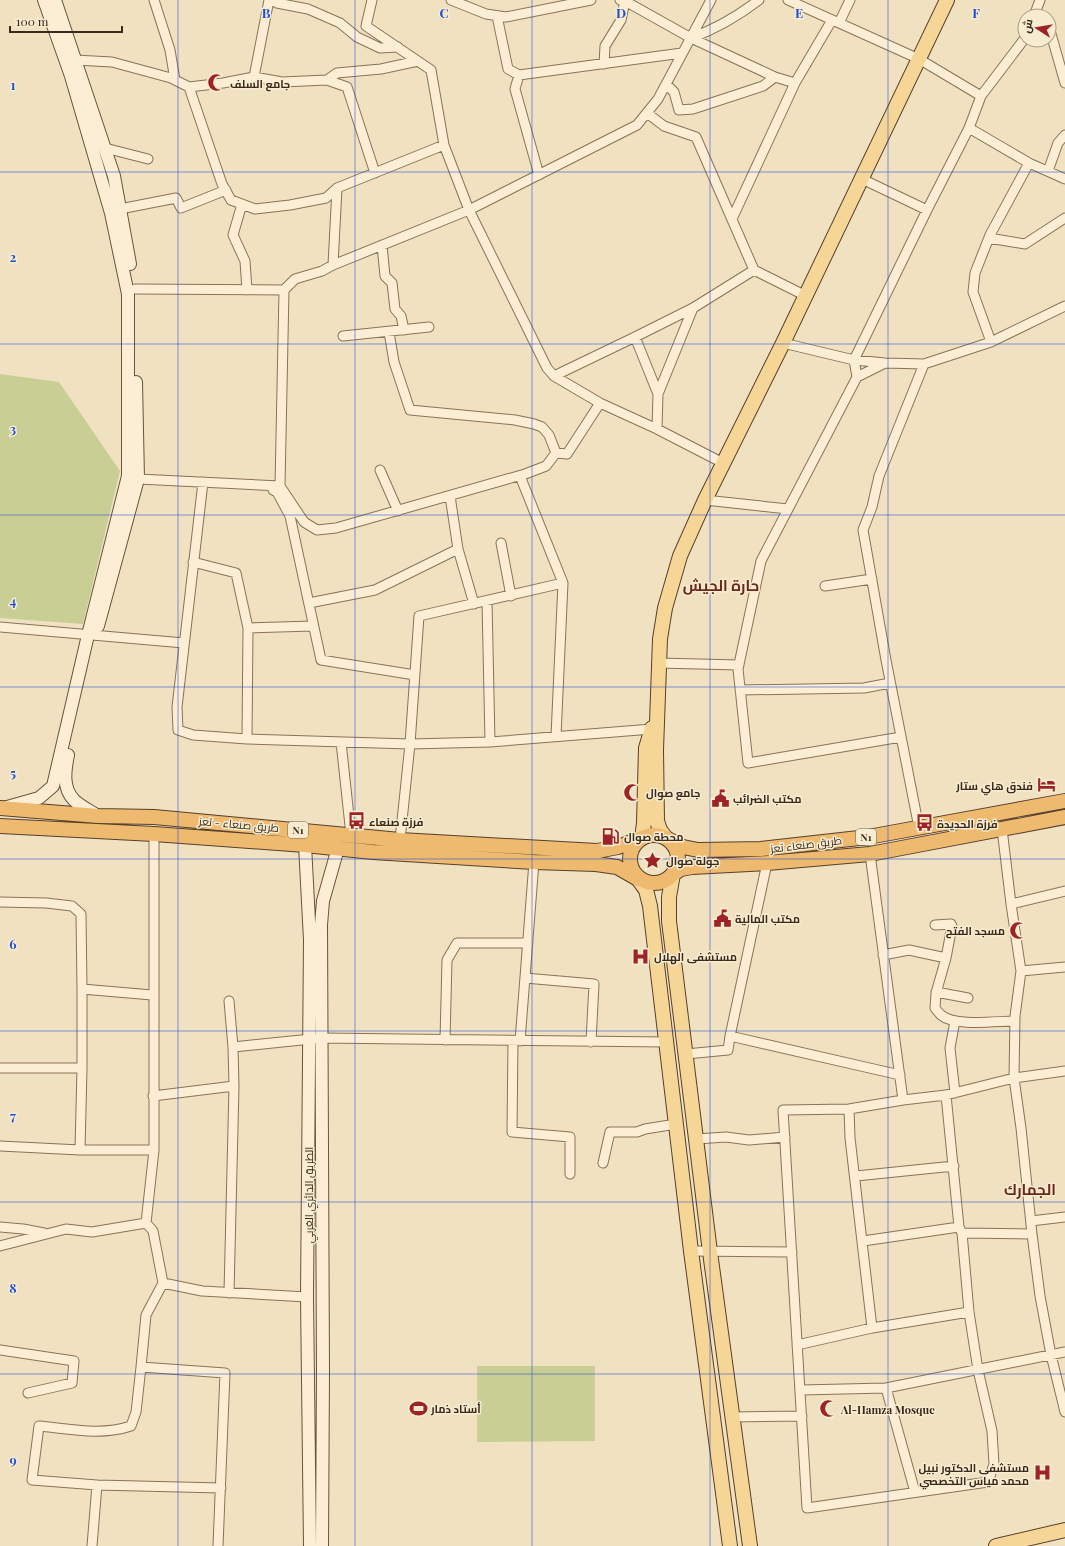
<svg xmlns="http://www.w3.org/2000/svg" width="1065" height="1546" font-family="'Playfair Display',Cairo,serif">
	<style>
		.green { fill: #c9cf94 }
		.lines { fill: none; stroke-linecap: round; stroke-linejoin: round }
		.minor-casing { stroke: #8b7257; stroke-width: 11 }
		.secondary-casing { stroke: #6c523a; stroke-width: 14 }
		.primary-casing { stroke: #583f2c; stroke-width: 16 }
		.trunk-casing { stroke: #583f2c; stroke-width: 16 }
		.minor { stroke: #fbeed4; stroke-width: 9 }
		.secondary { stroke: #fbeed4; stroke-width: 12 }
		.primary { stroke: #f6d696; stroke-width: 14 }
		.trunk { stroke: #eeba70; stroke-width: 14 }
		.grid { fill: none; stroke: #1d4ed8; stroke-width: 1; stroke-opacity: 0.55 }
		.labels { text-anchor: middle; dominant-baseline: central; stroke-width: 3; stroke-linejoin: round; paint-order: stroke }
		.shield { fill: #f7ebd0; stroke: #726452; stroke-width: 1 }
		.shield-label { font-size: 10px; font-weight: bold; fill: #392a1c }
		.poi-label { font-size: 11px; font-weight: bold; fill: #392a1c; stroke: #f7ebd0; text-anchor: start }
		.street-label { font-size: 11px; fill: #392a1c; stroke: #f7ebd0 }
		.district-label { font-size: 15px; font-weight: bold; fill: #692819; stroke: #f7ebd0 }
		.grid-label { font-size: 13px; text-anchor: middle; font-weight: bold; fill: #1d4ed8; stroke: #f7ebd0; stroke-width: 3; stroke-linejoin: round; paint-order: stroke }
	</style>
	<rect width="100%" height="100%" fill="#f0e1c0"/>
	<path class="green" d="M0,374l59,8 61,89 -37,153 -83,-6z
		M477,1366h118v75l-118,1z"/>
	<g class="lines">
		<defs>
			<path id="minor" d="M154,0l16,50 5,30
				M274,0l3,3 31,6 32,14 17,14 23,11 18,-1
				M451,0l35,14 20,3 85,-17
				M620,0l5,1 66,37 84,39 20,6 -63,136
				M711,0l-53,99 -21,26 -168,85 78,158 7,8 46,27 57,26 66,34
				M788,0l131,59 62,37 -12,32 -42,82 -65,-31
				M497,16l11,53 11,6 163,-22
				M1034,16l6,-16
				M839,23l11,-23
				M1049,34h2l14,49
				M691,38c25,-9 47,-22 68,-38
				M75,60l37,2 59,16 18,9
				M604,64l1,-18 16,-26 4,-19
				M519,75l-4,14 24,86
				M254,77l15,-77
				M327,80l10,-7 44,-4 37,-8
				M795,83l37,-63
				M666,84l8,8 5,18 14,-1 70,-23 12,-9
				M981,96l44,-58
				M647,113l17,13 32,11 58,133 52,26
				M969,128l60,35 36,16
				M105,148l43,11
				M1048,171l10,-28 7,-8
				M375,173l-28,-86 -20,-7 -45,2 -28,-5 -31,6 -34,4 33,97 9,16 24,9 35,-4 36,-7 11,-10 107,-43
				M242,204l-9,31 12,26 2,29
				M120,209l56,-11 5,10 45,-18
				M989,238l36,6 40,-26
				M382,245l3,31 7,7 3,26 6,7 3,14
				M333,265l4,-77
				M135,289l149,1 -4,196 -142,-7
				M284,290l11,-11 27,-8 11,-6 136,-55 -25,-65 -13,-75 -65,-44 6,-26
				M343,336l86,-9
				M635,337l58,-29 61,-38
				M991,342l-18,-50 2,-19 15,-38 39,-72
				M783,343l71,17 31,3 39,1
				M885,363l-28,14 -96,184 -23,108 10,94 153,-26
				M554,376l81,-39 23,57 -1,35
				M857,377l-3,-17 73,-150
				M658,394l35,-86
				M556,453l11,1 33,-51
				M380,470l18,41
				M520,476l43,107
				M203,482l-26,225 1,23 15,5 54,4 163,5 9,-128 144,-33 -7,153
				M280,486l24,36 13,8 19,-2 189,-54 21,-8 10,-13 -7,-18 -7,-8 -8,-3 -19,-4 -105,-10 -16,-48 -5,-30
				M273,490l4,2 13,24 31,144 94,15
				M705,500l83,9
				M501,543l10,53
				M458,549l16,55
				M193,562l43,11 12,55 -1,111
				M825,586l47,-7
				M487,601l3,141
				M309,603l66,-13 83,-41 -8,-53
				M0,627l184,16
				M248,628l65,-2
				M658,663l81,2
				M740,690l124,-2 26,-5
				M341,742l10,93
				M919,828l-33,-168 -23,-130 9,-23 7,-31 45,-112 67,-22 74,-36
				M1002,829l9,75 10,67 -6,45 -1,62 7,50 11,106 8,62 11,59 14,57
				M154,834v316l-8,73 7,8 10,52 39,8 105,6
				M400,840l10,-96 80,-2 162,-13
				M870,854l33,246
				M0,902l46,1 26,3 9,8 1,75v79h-82
				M1011,904l54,-13
				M935,925l16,-1 1,2 -6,32 -10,35 -1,15c2,3 4,5 6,7 14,12 56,6 74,6
				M883,955l26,-5 37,8
				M1021,971l44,-4
				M525,978l69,6 -3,58
				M82,989l70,6
				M936,992l32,6
				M229,1001l4,46
				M955,1021l-5,27 5,45
				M730,1036l170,39
				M445,1040l2,-80 10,-17h71
				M513,1041l-1,91 58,5v37
				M520,1041l14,-179
				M686,1054l42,-4 2,-14 37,-173
				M82,1068l-2,82h74
				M234,1086l-1,-39 88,-9 345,4
				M946,1095l13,132 3,6 7,79 9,58 14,61 2,33 -6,18 -181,26 -24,-398 66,-1 54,-9 43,-5 68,-17 51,-7
				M153,1096l81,-10 -5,207
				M849,1109l1,29 22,190
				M696,1139l30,-2 23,3 36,-3
				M0,1146l80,4
				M603,1163l7,-31h27l8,-3 31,-5
				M856,1176l98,-10
				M1031,1221l34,-4
				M0,1227l23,2 21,4
				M962,1233l70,1
				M863,1241l96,-14
				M0,1246l66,-17 26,3 54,-9
				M691,1251l101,1
				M163,1283l-17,32 -5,52 84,6 -7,173
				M797,1345l75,-17 97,-16
				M0,1350l74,11 -2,22 -44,10
				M141,1367l-5,45 -5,14c-30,10 -61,3 -92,0l-7,54 65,5 124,3
				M886,1388l29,104
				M801,1390l85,-2 179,-36
				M733,1417l69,-1
				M92,1546l5,-61"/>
			<path id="secondary" d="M55,0l59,176 16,88
				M98,626l40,-147 -2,-97
				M68,755c-3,15 -6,33 6,45 7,7 17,11 24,16
				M7,807l32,-9 14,-12 35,-151 40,-159v-182l-17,-81 -40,-137 -27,-76
				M305,845l5,95 -3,357 3,249
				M322,1546l1,-176 -2,-445 2,-24 15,-53"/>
			<path id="primary" d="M642,838l2,-15 2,-75 6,-20
				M666,838l-6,-8 -3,-9 -1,-71 4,-111 5,-31 15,-52 25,-56 78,-157 164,-343
				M673,874l-4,23v24l41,331 40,294
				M638,879l8,11 4,16 41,345 39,295
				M996,1546l69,-16"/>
			<path id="trunk" d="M0,808l98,8 56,1 246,23 197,11 21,-4 24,-9
				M0,826l154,8 151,11 68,7 161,10 62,2 21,3 21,12
				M630 859a24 24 0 1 1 48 0a24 24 0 1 1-48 0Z
				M666,838l17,9 15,3 63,-1 107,-12 197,-36
				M673,874l8,-5 11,-2 75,-4 103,-9 195,-37"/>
		</defs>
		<use href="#minor" class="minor-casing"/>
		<use href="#secondary" class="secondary-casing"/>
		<use href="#primary" class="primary-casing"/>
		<use href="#trunk" class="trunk-casing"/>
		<use href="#minor" class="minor"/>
		<use href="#secondary" class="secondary"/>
		<use href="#primary" class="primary"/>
		<use href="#trunk" class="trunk"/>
	</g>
	<path class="grid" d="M178,0v1546M355,0v1546M532,0v1546M710,0v1546M888,0v1546M0,172h1065M0,344h1065M0,515h1065M0,687h1065M0,859h1065M0,1031h1065M0,1202h1065M0,1374h1065"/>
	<defs>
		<symbol id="mosque-bare" viewBox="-9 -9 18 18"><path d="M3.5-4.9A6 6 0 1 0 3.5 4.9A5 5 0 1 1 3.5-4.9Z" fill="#9d2327" stroke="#f7ebd0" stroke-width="2.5" paint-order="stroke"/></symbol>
		<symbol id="hotel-bare" viewBox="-9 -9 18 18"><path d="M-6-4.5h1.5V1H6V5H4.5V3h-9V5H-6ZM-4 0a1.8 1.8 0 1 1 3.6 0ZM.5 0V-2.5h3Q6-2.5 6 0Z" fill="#9d2327" stroke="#f7ebd0" stroke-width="2.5" paint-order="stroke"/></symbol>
		<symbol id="civic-bare" viewBox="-9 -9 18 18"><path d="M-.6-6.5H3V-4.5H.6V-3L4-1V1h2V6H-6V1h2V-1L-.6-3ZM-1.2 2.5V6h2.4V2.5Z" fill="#9d2327" stroke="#f7ebd0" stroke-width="2.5" paint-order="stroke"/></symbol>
		<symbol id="bus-bare" viewBox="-9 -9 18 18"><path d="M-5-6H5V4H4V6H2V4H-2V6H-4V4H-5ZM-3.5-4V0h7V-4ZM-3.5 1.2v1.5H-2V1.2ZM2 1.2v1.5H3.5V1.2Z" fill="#9d2327" stroke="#f7ebd0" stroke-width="2.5" paint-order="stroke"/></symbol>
		<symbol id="fuel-bare" viewBox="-9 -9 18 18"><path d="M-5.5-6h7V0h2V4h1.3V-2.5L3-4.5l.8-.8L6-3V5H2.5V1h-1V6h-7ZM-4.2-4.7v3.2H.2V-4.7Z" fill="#9d2327" stroke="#f7ebd0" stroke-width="2.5" paint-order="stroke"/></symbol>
		<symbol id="sight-bare" viewBox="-9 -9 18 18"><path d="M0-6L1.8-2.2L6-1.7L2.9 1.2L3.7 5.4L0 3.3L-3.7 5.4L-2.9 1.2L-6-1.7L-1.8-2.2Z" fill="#9d2327" stroke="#f7ebd0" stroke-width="2.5" paint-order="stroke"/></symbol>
		<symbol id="hospital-bare" viewBox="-9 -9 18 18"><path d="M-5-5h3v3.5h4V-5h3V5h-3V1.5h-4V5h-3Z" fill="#9d2327" stroke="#f7ebd0" stroke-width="2.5" paint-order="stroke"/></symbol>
		<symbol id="stadium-bare" viewBox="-9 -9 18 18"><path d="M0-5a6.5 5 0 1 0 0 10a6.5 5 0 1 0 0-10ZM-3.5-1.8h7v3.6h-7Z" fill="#9d2327" stroke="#f7ebd0" stroke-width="2.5" paint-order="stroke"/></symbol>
	</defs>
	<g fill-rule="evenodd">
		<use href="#mosque-bare" x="204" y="70" width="25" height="25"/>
		<use href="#hotel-bare" x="1034" y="772" width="25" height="25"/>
		<use href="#mosque-bare" x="620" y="780" width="25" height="25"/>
		<use href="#civic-bare" x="708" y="786" width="25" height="25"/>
		<use href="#bus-bare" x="344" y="808" width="25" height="25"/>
		<use href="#bus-bare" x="912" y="810" width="25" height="25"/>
		<use href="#fuel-bare" x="598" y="824" width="25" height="25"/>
		<use href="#sight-bare" x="640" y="848" width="25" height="25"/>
		<use href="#civic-bare" x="710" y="906" width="25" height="25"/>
		<use href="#mosque-bare" x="1006" y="918" width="25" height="25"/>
		<use href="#hospital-bare" x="628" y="944" width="25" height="25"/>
		<use href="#stadium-bare" x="406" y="1396" width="25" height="25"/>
		<use href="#mosque-bare" x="816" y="1396" width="25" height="25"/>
		<use href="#hospital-bare" x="1030" y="1460" width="25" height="25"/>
	</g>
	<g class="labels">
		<g class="shield">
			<rect x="288" y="822" width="20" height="16" rx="3"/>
			<rect x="856" y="829" width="20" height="16" rx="3"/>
		</g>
		<g class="shield-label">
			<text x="298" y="830">N1</text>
			<text x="866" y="837">N1</text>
		</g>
		<g class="poi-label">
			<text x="230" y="83">جامع السلف</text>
			<text x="1033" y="785" text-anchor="end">فندق هاي ستار</text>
			<text x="646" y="792">جامع صوال</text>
			<text x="733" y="798">مكتب الضرائب</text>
			<text x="369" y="821">فرزة صنعاء</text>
			<text x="937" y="823">فرزة الحديدة</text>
			<text x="624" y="836">محطة صوال</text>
			<text x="666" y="860">جولة صوال</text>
			<text x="735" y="918">مكتب المالية</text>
			<text x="1005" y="930" text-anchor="end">مسجد الفتح</text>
			<text x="654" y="956">مستشفى الهلال</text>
			<text x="431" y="1408">أستاد ذمار</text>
			<text x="841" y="1409">Al-Hamza Mosque</text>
			<text x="1029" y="1467" text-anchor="end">مستشفى الدكتور نبيل<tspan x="1029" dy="13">محمد مياس التخصصي</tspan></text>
		</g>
		<g class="street-label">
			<text transform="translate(239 824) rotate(5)">طريق صنعاء - تعز</text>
			<text transform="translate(806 844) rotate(-7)">طريق صنعاء تعز</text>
			<text transform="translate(308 1195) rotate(-90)">الطريق الدائري الغربي</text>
		</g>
		<g class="district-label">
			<text x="721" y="585">حارة الجيش</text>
			<text x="1030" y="1189">الجمارك</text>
		</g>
	</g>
	<g class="grid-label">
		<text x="266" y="18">B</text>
		<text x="444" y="18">C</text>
		<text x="621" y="18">D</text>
		<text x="799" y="18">E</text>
		<text x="976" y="18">F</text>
		<text x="13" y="90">1</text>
		<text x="13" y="262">2</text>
		<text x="13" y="434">3</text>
		<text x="13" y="606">4</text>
		<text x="13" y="778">5</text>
		<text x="13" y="949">6</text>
		<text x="13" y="1121">7</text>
		<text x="13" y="1293">8</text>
		<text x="13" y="1465">9</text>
	</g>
	<g transform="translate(1037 28) rotate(282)"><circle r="19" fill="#f7ebd0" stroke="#ab9e88"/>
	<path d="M0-3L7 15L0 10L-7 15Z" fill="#9d2327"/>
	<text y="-6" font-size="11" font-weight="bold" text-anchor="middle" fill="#392a1c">ش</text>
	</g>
	<path d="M10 26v6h112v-6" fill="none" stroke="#392a1c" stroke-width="2"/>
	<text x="16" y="26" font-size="12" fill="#392a1c" stroke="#f7ebd0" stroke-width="3" paint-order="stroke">100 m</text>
</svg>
